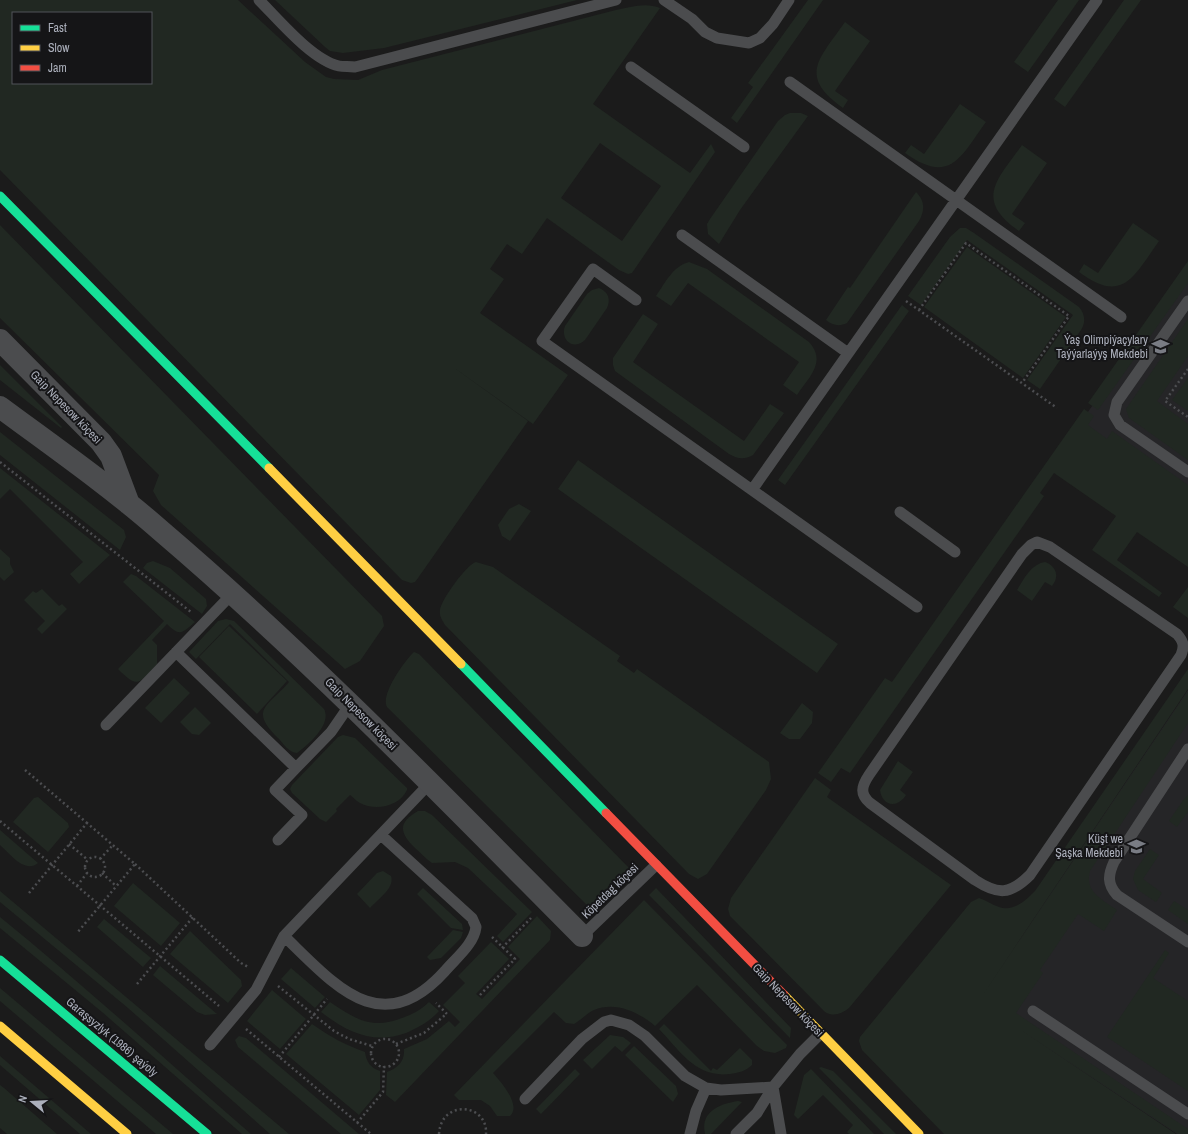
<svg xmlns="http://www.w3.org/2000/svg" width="1188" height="1134" font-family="'Archivo Narrow',sans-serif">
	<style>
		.built { fill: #252527 }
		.green { fill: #212822; fill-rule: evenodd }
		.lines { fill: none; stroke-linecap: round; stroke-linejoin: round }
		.path { stroke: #4c4d50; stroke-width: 2.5; stroke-dasharray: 2 3; stroke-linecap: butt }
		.lane { stroke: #4b4c4e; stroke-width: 11 }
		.street { stroke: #4b4c4e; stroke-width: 22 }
		.fast { stroke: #16e098; stroke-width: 9 }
		.slow { stroke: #ffcf43; stroke-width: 9 }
		.jam { stroke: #f24e42; stroke-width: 9 }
		.labels { text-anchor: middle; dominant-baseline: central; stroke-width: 4; stroke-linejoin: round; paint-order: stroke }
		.poi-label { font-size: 12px; fill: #acb0bc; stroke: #151517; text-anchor: end }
		.street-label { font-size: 12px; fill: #acb0bc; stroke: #151517 }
	</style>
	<rect width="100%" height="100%" fill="#1b1b1b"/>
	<path class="built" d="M1188,272v228l-108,-77z
		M1188,690v444h-11l-199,-132z"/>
	<path class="green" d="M0,0h238l67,62 21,15 8,2 24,1 24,-10 234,-60c14,-3 30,-8 44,-2l-67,96 97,69 21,-29 4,8 -83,121 -4,1 -9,-4 -72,-52 -25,36 -15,-10 -17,25 14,10 -24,34 88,62 -35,49 -80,-57 75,54 -110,157 -3,4 -4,1 -9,-3 -402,-410zM13,13h138v70h-138zM600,143l61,43 -39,55 -61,-43z
		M275,0h302l-193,48 -41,5 -13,-2 -5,-4z
		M808,0h15l-86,123 -6,-5 22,-31 -5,-4z
		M1058,0h21l-51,72 -14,-10z
		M1124,0h17l-76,107 -11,-8z
		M845,22l25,19 -35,50 13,9 -5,8c-46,-32 -23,-50 2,-86z
		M960,104l26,18c-26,36 -36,63 -81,31l6,-8 13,9z
		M790,113h11l7,3 -68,94 -21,34 -11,-10 -1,-10 3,-5 68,-98 7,-6z
		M1022,145l25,18 -35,51 13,9 -6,8c-45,-31 -22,-51 3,-86z
		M916,192c9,9 9,18 3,29l-72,102c-8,4 -15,2 -21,-3l22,-33 2,1z
		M1133,223l26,18c-25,35 -36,64 -80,31l5,-8 14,9z
		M0,225l382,391 2,10 -24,35 -15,8 -184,-164 -8,-14 6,-16 -159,-157z
		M960,228h6l8,5 105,74c6,7 7,15 2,23l-41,59 -13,-9 46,-65 -106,-75 -46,65 -13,-9 42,-59z
		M967,247l99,70 -43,61 -99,-71z
		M1188,261v22l-90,127 -10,-7z
		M689,262l18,7 102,73c18,20 0,35 -12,53l-14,-10 16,-23 -111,-79 -17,23 -15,-10c9,-13 17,-30 33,-34z
		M599,288c9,4 12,10 8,20l-22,32c-12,11 -25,0 -20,-14l22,-32 5,-4z
		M902,305l7,6 -124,174 -7,-5z
		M643,314l15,10 -25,38 111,79 26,-37 14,9 -31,42c-9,5 -15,4 -24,-1l-114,-83 -2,-6v-7z
		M1188,319v37l-31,45 31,23v36l-59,-42 -3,-9z
		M0,365l62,62 -1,1 -61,-48z
		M1188,378v33l-16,-11z
		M1084,409l10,7 -6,9 19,14 5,-8 76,54v82l-51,-35 -20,28 45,33 -3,4 -67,-47 24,-34 -62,-43 -14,20 4,3 -194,277 -9,-5 -10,14 -13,-9 67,-95 7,4z
		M0,432l124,98 2,7 -6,13 -120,-95z
		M578,460l260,184 -21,29 -259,-184z
		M0,468l110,87 -31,29 -9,-10 13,-12 -73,-73 -10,10z
		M519,504l12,7 -21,30 -8,-5 -4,-11 11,-16z
		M0,549l10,9v6l4,8 -10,9 -4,-4z
		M153,561l17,7 36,31 1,7 -5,8 -59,-46 4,-5z
		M476,562l17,5 127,89 -3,5 17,12 3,-4 132,93 2,17 -5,11 -59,84 -9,5 -9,-5 -244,-249c-3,-5 -6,-9 -5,-15 1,-10 27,-46 36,-48z
		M1045,562c11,4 15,14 7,24l-7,-4 -13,19 -15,-11c7,-11 14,-26 28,-28z
		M131,574l5,2 59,46c-13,11 -15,15 -28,2l-15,16 5,5v19c-18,19 -18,26 -39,5l46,-48 -41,-39z
		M1188,587v31l-15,-11z
		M42,589l17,17 3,-2 5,5 -25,25 -5,-5 8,-8 -21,-21 9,-9 3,2z
		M226,619l8,2 90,88c8,15 -15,35 -27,44 -8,0 -14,-10 -19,-15 -30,-29 -9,-32 11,-56l-59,-58 -34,35 -7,-7 29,-31z
		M229,626l58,55 -30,33 -58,-57z
		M414,652l5,2 212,216 -40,39 -204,-202c-7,-12 18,-47 27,-55z
		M1188,669v20l-210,313 210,-311v32l-98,148c-6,21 13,29 27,39l-13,21 -26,-17 -38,56 3,3 -27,40 172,116v5h-10l-157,-104 155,104h-232l-82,-84 -3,-9 1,-4 111,-135 8,-4c7,2 13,7 20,9 15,5 27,-7 36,-16z
		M174,678l16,15 -29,30 -16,-15z
		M802,703l11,9 -1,11 -12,16h-11l-9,-6z
		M195,707l16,16 -12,12 -7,-1 -12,-12z
		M343,735l12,3 52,50v2c-8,17 -32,21 -47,13 -4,-2 -7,-6 -10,-8l-14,14 1,2 -11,11 -6,-3 -28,-26 -2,-4 2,-4 46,-48z
		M898,761l15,11 -13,18 6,5c-9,14 -24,11 -26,-5z
		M815,778l16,12 -4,7 124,88 -102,123c-8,6 -15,9 -24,4l-95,-96 -2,-7 3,-11z
		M1188,795v17l-11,15 -8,-6 15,-22z
		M38,797l30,26 1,4 -21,25 -35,-30 21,-24z
		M418,811h7l7,4 100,97 -29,30 -6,-6 20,-22 -49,-46 -13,-6 -23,1c-6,-4 -11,-10 -17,-15 -15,-15 -18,-25 3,-37z
		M0,830l38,33c-13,11 -28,-9 -38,-18z
		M1150,849l9,6 -16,24 19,14 -6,9 -18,-12 -5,-11 2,-8z
		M383,871l8,5c4,12 -13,23 -21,32l-13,-14 20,-21z
		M133,883l47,40 -19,23 -47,-40z
		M423,888l39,36 1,6 -12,-2 -34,-34z
		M656,888l135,140 -1,10 -141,-143z
		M0,891l289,243h-19l-142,-126 -128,-106z
		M644,900l143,145 -1,3 -11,5 -11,-2 -7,-5 -60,-61 -42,41c-16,-14 -40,-25 -61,-16 -7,3 -13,10 -20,14l-8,-1 -12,-11 -61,61c7,8 29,32 17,43h-13l-7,-10 -9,-6h-22l-5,-5z
		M1174,901l14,9v14l-20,-14z
		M537,916l14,15 -1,9 -155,162 -9,-7 1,-23c11,-4 18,-11 17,-23l23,-10 22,-18 6,6 5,-5 -17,-17 22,-22 -7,-7 33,-34 18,17 -33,35 6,5 38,-40 -12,-12z
		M0,917c86,70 168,145 251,217h-9l-140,-122 -102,-84z
		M104,919l47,39 -8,9 -46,-40z
		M453,930l10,2 -2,6 -20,20 -11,2 -3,-3z
		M190,931l51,49 1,6 -14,17 -58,-49z
		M1165,950l4,3 -16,25 35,23v90l-81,-54z
		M160,966l57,48 -12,1 -8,-3 -44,-37z
		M291,968l34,29 -10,11 -34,-29z
		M0,988l173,146h-17l-156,-133z
		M272,990l34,29 -26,30 -33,-28z
		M330,1002c25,17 42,28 72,16 11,-4 19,-8 27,-16l10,9c-10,11 -20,16 -33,22 -33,12 -59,-1 -85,-21z
		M312,1024c17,12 33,21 53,28 1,10 6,16 15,19v19l-21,25 -73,-61z
		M664,1024l47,47 2,-3 4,2 23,-22 12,12v5c-6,6 -14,8 -22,9 -34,4 -50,-23 -71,-45z
		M610,1035l13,2 8,6 -9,9 -7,-6 -23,23 -9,-9z
		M239,1036l7,2 113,96h-18l-103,-87 -3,-7z
		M634,1046l42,40 2,8 -5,8 -48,-47z
		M0,1056l91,78h-11l-80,-69z
		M821,1067l12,4 63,63h-12l-65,-66z
		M575,1069l5,5 -39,40 -5,-5z
		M811,1069l63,65h-25l-2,-2 6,-7 -30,-30 -25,24 -4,-4 10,-40z
		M0,1085l4,3 53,46h-50l-7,-6z
		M738,1101l4,1 -31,32h-6c-5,-22 14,-30 33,-33z"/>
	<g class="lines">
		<path class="path" d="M906,301l151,107
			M919,310l47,-67 103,73 -47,67
			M1188,369l-23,32 23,16
			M0,462l191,150
			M25,770l62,53
			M0,821l219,185
			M69,844l19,16
			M85 867a10 10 0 1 1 20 0a10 10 0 1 1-20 0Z
			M100,859l13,-14
			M135,864l106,99 7,4
			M102,873l14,13
			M77,886l10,-13
			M29,893l58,-70 48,41 -58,69
			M502,948l29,-30
			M137,984l56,-67
			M278,986l56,45 15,8 23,7
			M480,995l35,-36 -23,-22
			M246,1029l125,105
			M371 1053a14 14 0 1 1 28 0a14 14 0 1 1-28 0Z
			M396,1044l28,-11 20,-17 3,-2 -11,-11
			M279,1057l48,-58
			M357,1123l26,-31 1,-26
			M439,1134c2,-35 49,-31 47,0"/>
		<path class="lane" d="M259,0c20,20 53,60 80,66 5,1 11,0 16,1l261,-67
			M664,0l28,19 13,13 12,6 32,5 11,-5 13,-14 16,-24
			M631,67l113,80
			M790,82l331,235
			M682,235l166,118
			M636,300l-43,-31 -51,72 375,266
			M1188,301l-71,101 -3,13 6,10 68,47
			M752,490l345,-490
			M900,512l55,40
			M1037,542l13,5 127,87c6,7 8,11 4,21l-151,220c-20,20 -32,20 -55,5l-105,-77c-10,-9 -9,-16 -1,-28l153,-221 9,-9z
			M176,652l120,116 35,-36 20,-29
			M106,725l127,-132
			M1188,749l-74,113c-6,13 -7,22 3,33l71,47
			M278,840l24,-25 -27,-25 21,-22
			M284,936c51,49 97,106 161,35 11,-13 29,-27 31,-44l-4,-9 -91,-83
			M582,936l74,-71
			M1033,1011l155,103
			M210,1045l46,-55 28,-54 146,-153
			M525,1099l57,-60 22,-17 7,-2 18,5 16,11 40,40 21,12 15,2 52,-3 8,47
			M690,1134l6,-23 10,-23
			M736,1134l21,-21 16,-26 27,-33 20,-20"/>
		<path class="street" d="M0,340l101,102 10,14 18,48
			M0,407c54,40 110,79 160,123 149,127 284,267 422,406"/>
		<path class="fast" d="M0,196l269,272
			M461,664l145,149
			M0,960l207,174"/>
		<path class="slow" d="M269,468l192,196
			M784,995l135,139
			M0,1026l127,108"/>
		<path class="jam" d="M606,813l178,182"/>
	</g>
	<defs>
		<symbol id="school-bare" viewBox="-9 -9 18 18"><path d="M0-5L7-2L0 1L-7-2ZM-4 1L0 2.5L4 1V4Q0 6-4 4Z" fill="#797c84" stroke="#151517" stroke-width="2.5" paint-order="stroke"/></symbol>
	</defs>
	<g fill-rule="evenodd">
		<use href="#school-bare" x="1148" y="334" width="25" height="25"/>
		<use href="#school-bare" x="1124" y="834" width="25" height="25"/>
	</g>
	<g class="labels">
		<g class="poi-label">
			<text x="1148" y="340">Ýaş Olimpiýaçylary<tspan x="1148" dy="14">Taýýarlaýyş Mekdebi</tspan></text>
			<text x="1123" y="839">Küşt we<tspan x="1123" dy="14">Şaşka Mekdebi</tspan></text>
		</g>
		<g class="street-label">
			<text transform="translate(66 407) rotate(46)">Gaip Nepesow köçesi</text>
			<text transform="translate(361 714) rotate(45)">Gaip Nepesow köçesi</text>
			<text transform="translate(610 891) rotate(-44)">Köpetdag köçesi</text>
			<text transform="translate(788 1000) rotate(46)">Gaip Nepesow köçesi</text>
			<text transform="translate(112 1037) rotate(40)">Garaşsyzlyk (1986) şaýoly</text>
		</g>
	</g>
	<rect x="12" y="12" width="140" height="72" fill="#151517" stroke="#515359"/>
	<rect x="20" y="25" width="20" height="6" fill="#16e098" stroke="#515359"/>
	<text x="48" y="32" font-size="12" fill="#acb0bc">Fast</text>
	<rect x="20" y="45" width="20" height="6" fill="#ffcf43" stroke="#515359"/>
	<text x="48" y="52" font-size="12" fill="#acb0bc">Slow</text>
	<rect x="20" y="65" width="20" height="6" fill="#f24e42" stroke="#515359"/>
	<text x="48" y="72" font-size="12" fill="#acb0bc">Jam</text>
	<g transform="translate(32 1102) rotate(288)" stroke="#151517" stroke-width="3" paint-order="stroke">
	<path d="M0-3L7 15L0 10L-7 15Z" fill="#acb0bc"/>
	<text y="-6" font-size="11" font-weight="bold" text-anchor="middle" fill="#acb0bc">N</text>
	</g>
</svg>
